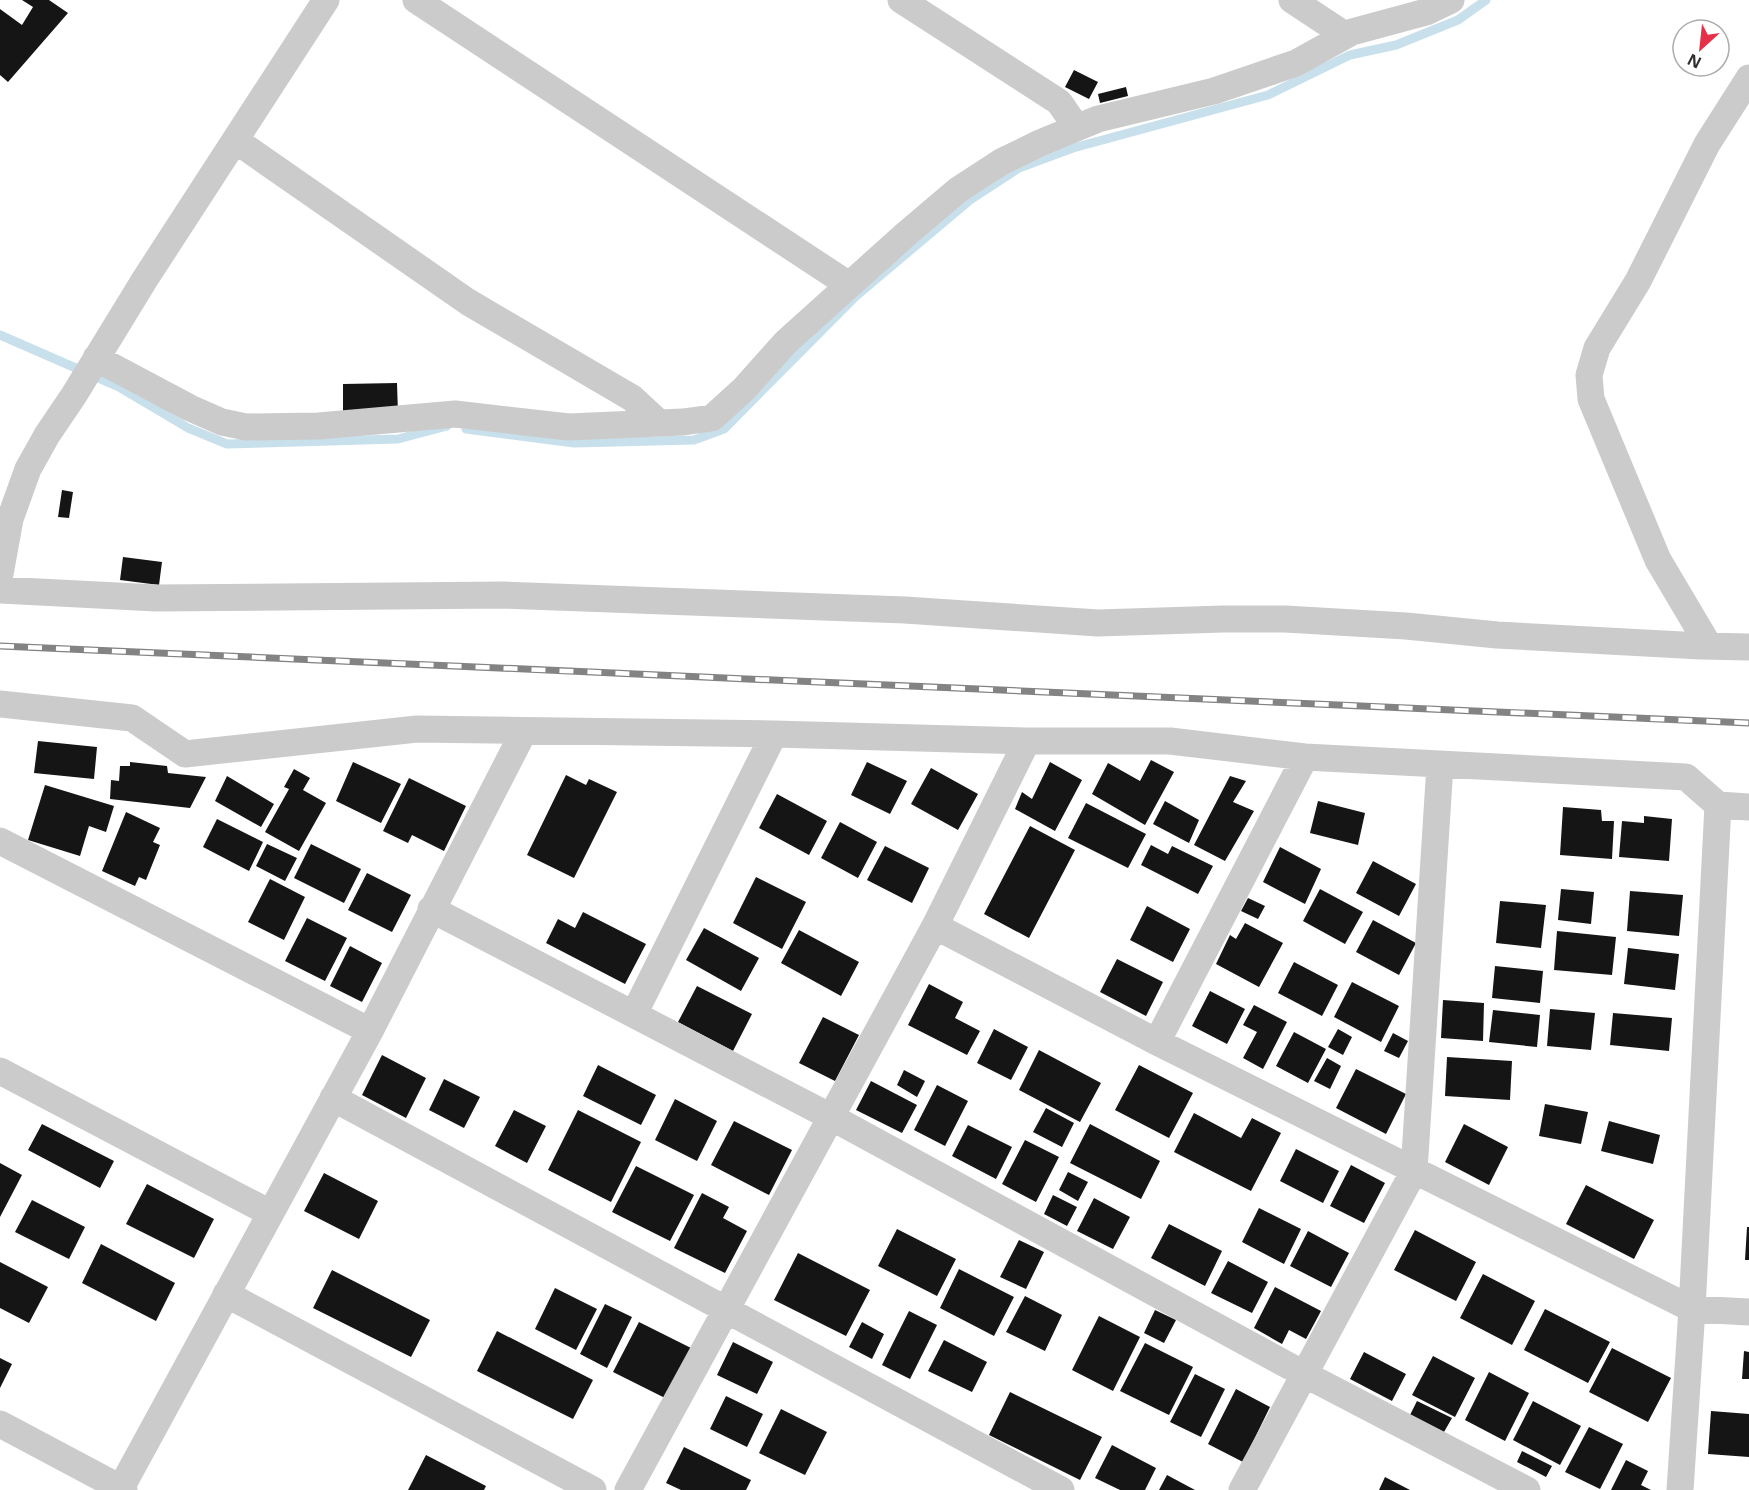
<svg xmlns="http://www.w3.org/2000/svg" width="1749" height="1490" font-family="'Noto Sans',sans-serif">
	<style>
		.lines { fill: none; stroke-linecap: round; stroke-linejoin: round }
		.stream { stroke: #c8e0eb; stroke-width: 9 }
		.building { fill: #151515 }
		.minor { stroke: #cbcbcb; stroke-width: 27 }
		.rail-casing { stroke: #838383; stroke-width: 7 }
		.rail { stroke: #fff; stroke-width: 4.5; stroke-dasharray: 14; stroke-linecap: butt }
	</style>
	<rect width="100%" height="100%" fill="#fff"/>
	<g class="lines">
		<path class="stream" d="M0,335l117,51 71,42 39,16 171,-5 49,-13
			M466,429l108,14 120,-3 30,-11 132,-133 114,-96 49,-32 54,-20 195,-53 82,-40 46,-10 62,-25 28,-20"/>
	</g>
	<path class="building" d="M22,0h27l19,13 -60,69 -8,-7v-66l22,16 11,-18z
		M1074,70l24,12 -9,17 -24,-12z
		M1126,87l2,9 -28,7 -2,-9z
		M397,383l1,31 -55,1v-31z
		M62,490l11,2 -4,26 -11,-1z
		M123,557l39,5 -3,23 -39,-5z
		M38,741l59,6 -3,32 -60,-6z
		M1151,760l23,12 -29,53 -53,-31 16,-31 32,18z
		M130,762l37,4 1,7 38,4 -16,31 -80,-9 1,-19 8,1 1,-15h10z
		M353,762l48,22 -20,39 -45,-22z
		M867,762l40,19 -17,33 -39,-19z
		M1050,762l32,18 -27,51 -40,-22 7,-17 10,7z
		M931,768l47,26 -20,36 -47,-26z
		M294,769l16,9 -7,12 23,13 -27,48 -34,-19 24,-43 -5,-2z
		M566,775l20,10 3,-6 28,13 -43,86 -47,-23z
		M227,776l47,28 -13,23 -46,-26z
		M1230,776l16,5 -13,21 21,9 -29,50 -31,-16z
		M409,778l57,28 -22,45 -32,-16 -4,8 -25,-12z
		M45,785l69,21 -8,26 -17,-6 -9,30 -52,-16z
		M777,794l50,27 -18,34 -50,-27z
		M1165,801l34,19 -10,23 -36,-19z
		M1318,801l47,12 -7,32 -48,-12z
		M1086,803l60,31 -18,34 -60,-30z
		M1563,807l38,3 1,11h12l-2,38 -52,-4z
		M126,812l34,16 -7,14 7,3 -14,35 -7,-3 -4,9 -33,-15z
		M1644,816l28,3 -3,42 -50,-4 3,-36 22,2z
		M217,819l46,23 -14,29 -46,-24z
		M840,822l37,20 -19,36 -37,-20z
		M1030,826l45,24 -46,88 -45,-24z
		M267,844l30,14 -12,23 -29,-15z
		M311,844l50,25 -17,34 -50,-25z
		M1151,845l17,9 4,-8 41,20 -15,28 -57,-29z
		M885,846l44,22 -17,35 -45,-23z
		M1280,847l41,22 -16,35 -42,-22z
		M1373,861l43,23 -17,32 -43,-23z
		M367,873l44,22 -19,37 -44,-22z
		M756,877l50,25 -24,47 -49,-26z
		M270,879l35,18 -21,43 -36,-18z
		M1320,889l43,23 -18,32 -42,-23z
		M1561,889l33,3 -3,32 -33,-4z
		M1630,891l53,4 -4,41 -52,-5z
		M1248,898l17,8 -7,13 -17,-8z
		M1500,901l46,4 -5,43 -45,-5z
		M1147,906l43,23 -17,33 -43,-22z
		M583,912l63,32 -21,40 -79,-41 12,-24 17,9z
		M307,918l40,20 -22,43 -40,-20z
		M1373,920l43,23 -17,32 -43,-23z
		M1245,923l38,20 -24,44 -43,-23 14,-29 6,4z
		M704,928l55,30 -18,33 -55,-31z
		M799,930l60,32 -18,34 -60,-33z
		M1557,931l59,6 -4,38 -58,-5z
		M350,946l32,17 -20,39 -32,-16z
		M1628,948l51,6 -4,36 -51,-6z
		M1117,959l46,23 -17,34 -46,-24z
		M1294,962l44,23 -16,31 -44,-23z
		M1495,966l48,5 -3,32 -48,-5z
		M1352,982l47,24 -18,36 -47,-25z
		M929,984l34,18 -8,16 25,13 -13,24 -59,-30z
		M697,986l55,28 -19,37 -55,-29z
		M1210,991l35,18 -18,35 -35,-18z
		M1443,1000l41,3 -1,38 -42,-3z
		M1254,1005l33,17 -24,47 -20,-11 14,-26 -14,-7z
		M1550,1009l45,4 -4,37 -44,-4z
		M1493,1010l47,5 -3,32 -48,-5z
		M1613,1013l59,5 -3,33 -59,-6z
		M823,1017l36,18 -24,46 -36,-18z
		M994,1029l34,18 -17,33 -34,-17z
		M1338,1029l14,8 -9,18 -15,-8z
		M1294,1032l32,17 -18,34 -32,-17z
		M1393,1033l15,8 -9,17 -15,-7z
		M1039,1050l62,33 -21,39 -61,-32z
		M382,1055l44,23 -20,40 -44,-23z
		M1447,1057l65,4 -2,39 -65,-4z
		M1327,1058l14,8 -11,23 -16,-8z
		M598,1065l58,30 -15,30 -58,-29z
		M1139,1065l54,28 -24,45 -54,-28z
		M1356,1069l50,25 -20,40 -50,-26z
		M904,1070l21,11 -8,16 -20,-12z
		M444,1079l36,18 -16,31 -35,-18z
		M871,1081l46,24 -15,28 -46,-23z
		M937,1085l31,16 -23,45 -31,-16z
		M675,1099l42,22 -20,40 -42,-21z
		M1545,1104l43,8 -7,32 -42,-8z
		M1046,1108l28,15 -12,24 -29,-15z
		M514,1110l32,16 -19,37 -32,-17z
		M578,1110l63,32 -30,60 -63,-32z
		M1194,1113l47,25 11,-20 29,15 -30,58 -77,-39z
		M734,1121l58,29 -23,45 -58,-30z
		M1609,1121l51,14 -7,29 -52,-13z
		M42,1124l72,37 -14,27 -72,-38z
		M1090,1124l70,37 -19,38 -71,-36z
		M1464,1124l44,23 -19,38 -44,-23z
		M968,1125l44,22 -16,32 -44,-23z
		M1025,1140l34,17 -23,45 -34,-18z
		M1296,1149l43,22 -16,32 -43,-22z
		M0,1163l22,12 -22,42z
		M1351,1165l34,18 -21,40 -34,-17z
		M636,1166l58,29 -24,46 -58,-29z
		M1068,1172l20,10 -10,19 -19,-11z
		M324,1173l54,28 -19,38 -55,-28z
		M147,1184l67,35 -20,39 -68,-34z
		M1586,1185l68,35 -20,39 -68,-35z
		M702,1193l27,14 -6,11 24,13 -22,42 -51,-25z
		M1053,1195l24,12 -10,19 -23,-12z
		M1094,1198l36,19 -17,32 -36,-18z
		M32,1200l53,27 -16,32 -54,-27z
		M1259,1208l42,21 -17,35 -42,-22z
		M1169,1224l53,27 -17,35 -54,-28z
		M1747,1227h2v33h-4z
		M897,1229l59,30 -19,37 -59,-30z
		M1415,1230l61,32 -20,39 -62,-31z
		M1308,1231l41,22 -18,34 -41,-21z
		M1019,1240l25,12 -18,37 -26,-12z
		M101,1244l74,39 -19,38 -74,-38z
		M798,1253l72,37 -24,46 -72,-36z
		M1228,1261l40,21 -16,31 -41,-20z
		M0,1262l48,25 -19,36 -29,-15z
		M959,1269l55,28 -20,39 -54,-28z
		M332,1270l98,50 -19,37 -98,-49z
		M1483,1274l52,27 -23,44 -52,-27z
		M1275,1287l46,24 -15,28 -17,-9 -7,14 -28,-16z
		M555,1288l42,21 -21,41 -41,-21z
		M1025,1296l37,19 -17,36 -39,-19z
		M605,1304l27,13 -25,51 -27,-14z
		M1545,1309l65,33 -22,41 -64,-33z
		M1155,1310l21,10 -12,23 -20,-10z
		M909,1311l28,14 -27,54 -28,-14z
		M1099,1316l41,21 -27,54 -41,-21z
		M639,1322l52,26 -26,50 -52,-26z
		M862,1322l22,12 -12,25 -23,-12z
		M497,1331l96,49 -20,39 -96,-48z
		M944,1340l43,22 -15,30 -44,-21z
		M733,1342l40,20 -16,32 -40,-19z
		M1145,1343l48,24 -24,48 -49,-24z
		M1612,1348l59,30 -23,44 -59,-30z
		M1744,1351l5,1v27h-7z
		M1364,1352l42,22 -14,27 -42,-22z
		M1433,1356l42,22 -20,39 -43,-22z
		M0,1358l12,6 -12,24z
		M1489,1372l40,21 -24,48 -40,-21z
		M1195,1374l30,15 -24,48 -31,-15z
		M1236,1389l34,18 -27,55 -35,-18z
		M1010,1392l92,45 -22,43 -91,-45z
		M726,1396l37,18 -16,33 -37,-18z
		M1417,1401l35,17 -8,14 -34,-17z
		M1533,1401l48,25 -21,39 -47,-25z
		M781,1409l46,23 -22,43 -46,-22z
		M1711,1411l38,3v43l-41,-3z
		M1589,1427l34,17 -23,45 -35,-17z
		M1112,1445l44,23 -11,22h-25l-25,-12z
		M684,1447l67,33 -5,10h-65l-15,-7z
		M1522,1451l30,15 -6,11 -29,-15z
		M426,1455l60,31 -2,4h-76z
		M1626,1460l22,11 -7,14 10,5h-40z
		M1167,1475l28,15h-36z
		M1385,1477l25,13h-31z"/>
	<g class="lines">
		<path class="minor" d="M416,0l433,285
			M901,0l158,102 18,26
			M1292,0l53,35
			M235,140l233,162 164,96 27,25
			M96,358l94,50 32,14 24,5 73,-1 136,-12 114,13 114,-5 29,-4 32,-29 42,-47 119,-107 53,-45 43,-28 39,-19 58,-24 116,-28 82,-28 56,-31 74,-20 25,-12
			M0,574l10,-55 18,-50 19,-34 27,-40 71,-116 181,-279
			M0,590l156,8 347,-3 402,15 193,13 125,-4h62l121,7 91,9 204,11 48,1
			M1709,646l-51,-86 -67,-161 -2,-24 8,-27 41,-67 69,-137 42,-66
			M0,704l132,14 53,36 232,-25 357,5 253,7h143l135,16 381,20 32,28 31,2
			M0,841l370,190
			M431,909l400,208 473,257 223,116
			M935,926l222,116 535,267 57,3
			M634,1014l140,-280
			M1157,1042l148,-285
			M0,1071l270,142
			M333,1098l728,392
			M226,1294l367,196
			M0,1424l124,66
			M121,1488l249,-457 154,-300
			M628,1490l307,-564 92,-185
			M1242,1490l172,-319 26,-406
			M1680,1490l12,-181 26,-504"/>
		<defs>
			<path id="rail" d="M0,646l1749,77"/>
		</defs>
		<use href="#rail" class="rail-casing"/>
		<use href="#rail" class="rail"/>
	</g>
	<g transform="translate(1701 48) rotate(207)"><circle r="28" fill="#ffffff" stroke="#ababab" stroke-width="1.5"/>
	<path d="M0-4.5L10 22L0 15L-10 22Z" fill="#e53048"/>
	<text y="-9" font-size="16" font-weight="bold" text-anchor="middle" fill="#2e2e2e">N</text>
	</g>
</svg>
